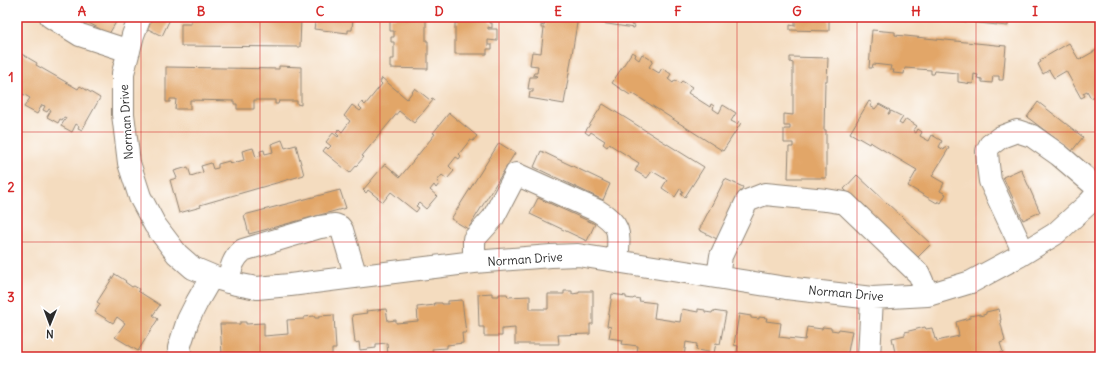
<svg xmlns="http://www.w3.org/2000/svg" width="1117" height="374" font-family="Delius,sans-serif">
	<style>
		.building { fill: #e2a668 }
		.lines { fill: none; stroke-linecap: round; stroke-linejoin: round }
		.minor-casing { stroke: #908475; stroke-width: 24 }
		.minor { stroke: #fff; stroke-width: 22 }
		.grid { fill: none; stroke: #d62828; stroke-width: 1; stroke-opacity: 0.55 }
		.labels { text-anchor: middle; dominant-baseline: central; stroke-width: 3; stroke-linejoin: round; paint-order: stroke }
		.street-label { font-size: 12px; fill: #2b2b2b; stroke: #fff }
		.neatline { fill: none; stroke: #d62828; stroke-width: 1.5 }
		.grid-label { font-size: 13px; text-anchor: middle; font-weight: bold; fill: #d62828 }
	</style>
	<rect width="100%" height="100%" fill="#fff"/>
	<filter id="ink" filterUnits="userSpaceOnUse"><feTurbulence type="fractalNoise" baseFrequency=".025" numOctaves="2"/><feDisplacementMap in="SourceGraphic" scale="8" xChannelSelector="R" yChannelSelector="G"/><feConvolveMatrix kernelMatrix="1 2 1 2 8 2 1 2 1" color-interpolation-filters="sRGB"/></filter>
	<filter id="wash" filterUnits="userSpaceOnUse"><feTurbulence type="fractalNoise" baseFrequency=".012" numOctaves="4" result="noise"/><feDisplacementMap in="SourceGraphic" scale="16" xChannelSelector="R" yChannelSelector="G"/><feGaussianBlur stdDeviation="0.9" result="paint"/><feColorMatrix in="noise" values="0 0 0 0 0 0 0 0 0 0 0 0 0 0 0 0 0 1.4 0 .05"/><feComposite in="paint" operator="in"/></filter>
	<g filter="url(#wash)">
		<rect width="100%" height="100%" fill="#f4dcbf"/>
		<g id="blocks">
			<path class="building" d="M78,17h41l-10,17z
				M149,17h22l-9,19 -18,-9z
				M191,17h110l-1,30 -119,-1v-22h10z
				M316,17h37l-1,13h-4v3l-34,-4z
				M395,17h31v24h2v28l-38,-1v-9h4v-17h-3v-5h3v-6h-4v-13h5z
				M458,17h31v6h3v5l-4,-1v2h9v12l-9,-1v5h4v4h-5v5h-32v-31h3z
				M546,17h32l-14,87 -35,-6 1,-6h3v-3h-5l2,-12h6l1,-1 -4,-1 1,-2h3l1,-7 -8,-1 2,-13 9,1 3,-25h-3v-3l3,1z
				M602,17h40l-1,4 -9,-1 -1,5 4,1 -1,2 -33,-5z
				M795,17h34v14l-39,-1v-5l5,1z
				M929,17h79v9l-79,-8z
				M872,30l23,2v3l111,11 -3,34h-4v-4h-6l-1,7 -10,-1v-3l-5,-1 1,-3 -4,-1 -1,10 -15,-2v-9l-23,-2 -1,3h-3v-4l-26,-2 -1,6 -11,-1 1,-3h-4l1,-4 -18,-2 -1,4h-3z
				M1069,43l10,17 21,-12v35l-1,1 1,2v7l-9,5 -4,-7 -4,2 2,3 -4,2 -15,-27 -12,7 -5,-8 -6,4 -5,-10 3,-2 -1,-2z
				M18,52l19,11 -1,2 42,24 2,-3 20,12 -18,32 -4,-2 1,-2 -3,-2 -4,8 -11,-6 5,-8 -2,-1 -2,3 -2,-1 -2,4 -11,-6 4,-7 -2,-1 -2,3 -4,-2 2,-4 -3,-1 -5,9 -13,-7 6,-9 -7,-4 -1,2 -2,-1 -3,6v-46z
				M632,52l4,2 -1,3 4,3 3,-6 11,7 -4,6 10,6 3,-5 9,6 -3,5 5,4 2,-3 5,3 2,-2 10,6 -4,6 22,14 1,-3 3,2 -1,3 6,4 4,-8 13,8 -5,8 6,3 2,-3 2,2 -18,28 -91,-58 -2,2 -18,-12z
				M790,57l38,1 -1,23h-2l-1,49h2v48h-38l1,-31h4v-4h-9v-14h6v-3h-6v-12l9,1v-52l-3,-1z
				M279,66l22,1v38l-4,-1v-3h-18l-1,3h-3v-4h-21v9h-17v-5h-3v-3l-44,-1v9h-15l1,-10h-6v3h-4v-35l113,2z
				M382,78l25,21 8,-11 15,12 2,-2 2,1 -20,24 -15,-12 -37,45 2,1 -14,16 -27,-22 3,-4 2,2 3,-3 -5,-4 7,-9 5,4 1,-1 -3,-3 3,-4 3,3 8,-11 -6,-5 8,-11 8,6 2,-2 -3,-3 3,-4 3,3 17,-21 -2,-2z
				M869,101l3,2 -2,3 5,3 4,-5 11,6 -2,4h1l2,-3 12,6 -4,6 3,2 4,-6 11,7 -4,5 3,2 2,-4 4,3 -2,4 9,5 3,-6 10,6 -3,6 5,3 2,-4 3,2 -17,28 12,7 -4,8 6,3 -5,9 -3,-2 -1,2 -29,-17 9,-16 -47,-28 -1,2 -19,-11z
				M1038,102l45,35 -11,14 -45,-34z
				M603,104l101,63 -19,30 -4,-3 2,-3 -3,-2 -5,8 -13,-9 5,-8 -15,-9 -5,7 -12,-7 4,-8 -30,-19 -2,3 -4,-3 2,-3 -14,-9 -2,3 -4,-3z
				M449,113l28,23 -4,5 -3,-1 -11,14 2,2 -2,3 -3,-2 -7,9 5,5 -7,8 -5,-4 -5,6 2,3 -3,4 -2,-3 -4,5 7,6 -11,13 -7,-6 -3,3 3,2 -3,4 -25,-20 -8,10 -15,-12 -2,3 -3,-3 22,-26 15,13 35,-43 -2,-1z
				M282,140l3,8 11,-3 8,30 -104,30 1,2 -22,6 -9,-33 7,-2 -3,-7 14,-4 3,9 12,-4 -2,-6 10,-3 2,6 5,-1v-4l11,-3 1,3 14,-4 -2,-9 11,-3 3,9 5,-2 -1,-4 4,-1 1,4 8,-2 -2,-8z
				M499,143l16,10 -47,76 -17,-10z
				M541,151l69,33 -7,16 -69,-33z
				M1021,169l19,43 -17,8 -20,-43z
				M857,175l74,69 -13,13 -74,-68z
				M725,179l18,8 -26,52 -18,-9z
				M340,190l6,18 -97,26 -5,-19z
				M538,198l57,26 -8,17 -57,-27z
				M115,274l11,7 -1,1 7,5 2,-1 5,3 -1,2 22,14 -7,10 5,4 -20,32 -23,-14 10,-14 -8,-6 -4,6 -18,-11 5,-8 -3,-2z
				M564,291h8v3l7,-1v-2h14v33h-3v10l-32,1 1,9h-44v-16l-13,1v7h-18v-9h-5l-1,-33 14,-1v3h7v-2h8l1,3 22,-1v13h18v-15h16z
				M612,294l14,2v2l7,1 1,-1 6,1 -1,2 17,2 -2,15 26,4 2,-13 16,3v-3l7,1v2l7,1 1,-2 13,2 -6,31 -4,-1 -2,10 -18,-3 1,-6 -11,-2 -2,15h-17l-30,-5 1,-6 -16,-2 1,-4 -14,-2 2,-11 -4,-1z
				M462,300l4,33h-4l1,10 -16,2v3l-15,1 1,7 -45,1 -1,-14 -11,1v4l-16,2 -1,-8 -4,1 -3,-28 15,-2 -1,-2 20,-2 2,12 8,-1v3l22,-2 -1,-14 18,-2 -1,-2h8v1h6v-3z
				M999,309l2,11h-1l5,21 -5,2 3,9 -20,5h-87l-4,-19 13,-3v-3l20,-5 1,2 6,-1 3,11 1,-1 1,3 22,-5 -3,-14 14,-4v-2l10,-2v2l6,-2v-2z
				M739,314l12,2v2l8,1v-2l8,1 -1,3 15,2 -2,14 26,3 2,-13 15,2 1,-2 8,1v2l7,1 1,-2 13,2 -5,26h-111l2,-11 -4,-1z
				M334,315l2,34h-4v8h-106l-1,-4 -3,1 -2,-30h20v-2h6v2l18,-1v13l24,-2 -1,-14 17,-1v-2l10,-1 1,2h4v-2z"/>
		</g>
	</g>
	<g filter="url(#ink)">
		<use href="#blocks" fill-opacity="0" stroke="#908475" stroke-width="1"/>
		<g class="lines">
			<defs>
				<path id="minor" d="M51,17l29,18 49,16
					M140,17l-7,18 -10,38v41l6,49 11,34 15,28 22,29 16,14 26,11 17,5 21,4 33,-3 184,-23 77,-6 27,-1 208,33 86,10 56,-3 43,-13 48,-26 36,-22 34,-31 11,-13
					M1024,253l-34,-72 -2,-16 -1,-14 3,-6 11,-8 16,-6 15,5 27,19 41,35
					M474,262v-23l19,-21 23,-44 82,37c25,15 21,24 19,50
					M718,277l3,-21 26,-55 18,-7 61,6 19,3 74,71 9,21
					M228,282c3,-14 4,-22 15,-32l77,-23 15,-2 5,2 2,3 14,47
					M181,357l-2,-9 9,-28 9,-18 15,-26
					M869,357l3,-59"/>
			</defs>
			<use href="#minor" class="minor-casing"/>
			<use href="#minor" class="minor"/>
		</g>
	</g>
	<path class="grid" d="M141,17v340M260,17v340M380,17v340M499,17v340M618,17v340M737,17v340M857,17v340M976,17v340M17,132h1083M17,242h1083"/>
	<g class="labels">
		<g class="street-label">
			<text transform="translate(126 122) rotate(-94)">Norman Drive</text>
			<text transform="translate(525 259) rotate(-4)">Norman Drive</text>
			<text transform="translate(846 293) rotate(5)">Norman Drive</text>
		</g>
	</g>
	<rect width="1117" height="374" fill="none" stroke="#fff" stroke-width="44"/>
	<g transform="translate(50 324) rotate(181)" stroke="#ffffff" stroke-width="3" paint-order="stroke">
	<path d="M0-3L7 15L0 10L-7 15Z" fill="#2b2b2b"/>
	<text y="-6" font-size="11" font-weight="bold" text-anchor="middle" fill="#2b2b2b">N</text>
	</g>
	<rect x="22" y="22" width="1073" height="330" class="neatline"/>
	<g class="grid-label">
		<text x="82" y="16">A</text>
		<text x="201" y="16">B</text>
		<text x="320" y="16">C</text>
		<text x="439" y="16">D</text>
		<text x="558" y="16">E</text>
		<text x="678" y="16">F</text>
		<text x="797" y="16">G</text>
		<text x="916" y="16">H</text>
		<text x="1035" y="16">I</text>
		<text x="11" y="82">1</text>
		<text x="11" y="192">2</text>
		<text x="11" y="302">3</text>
	</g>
</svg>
